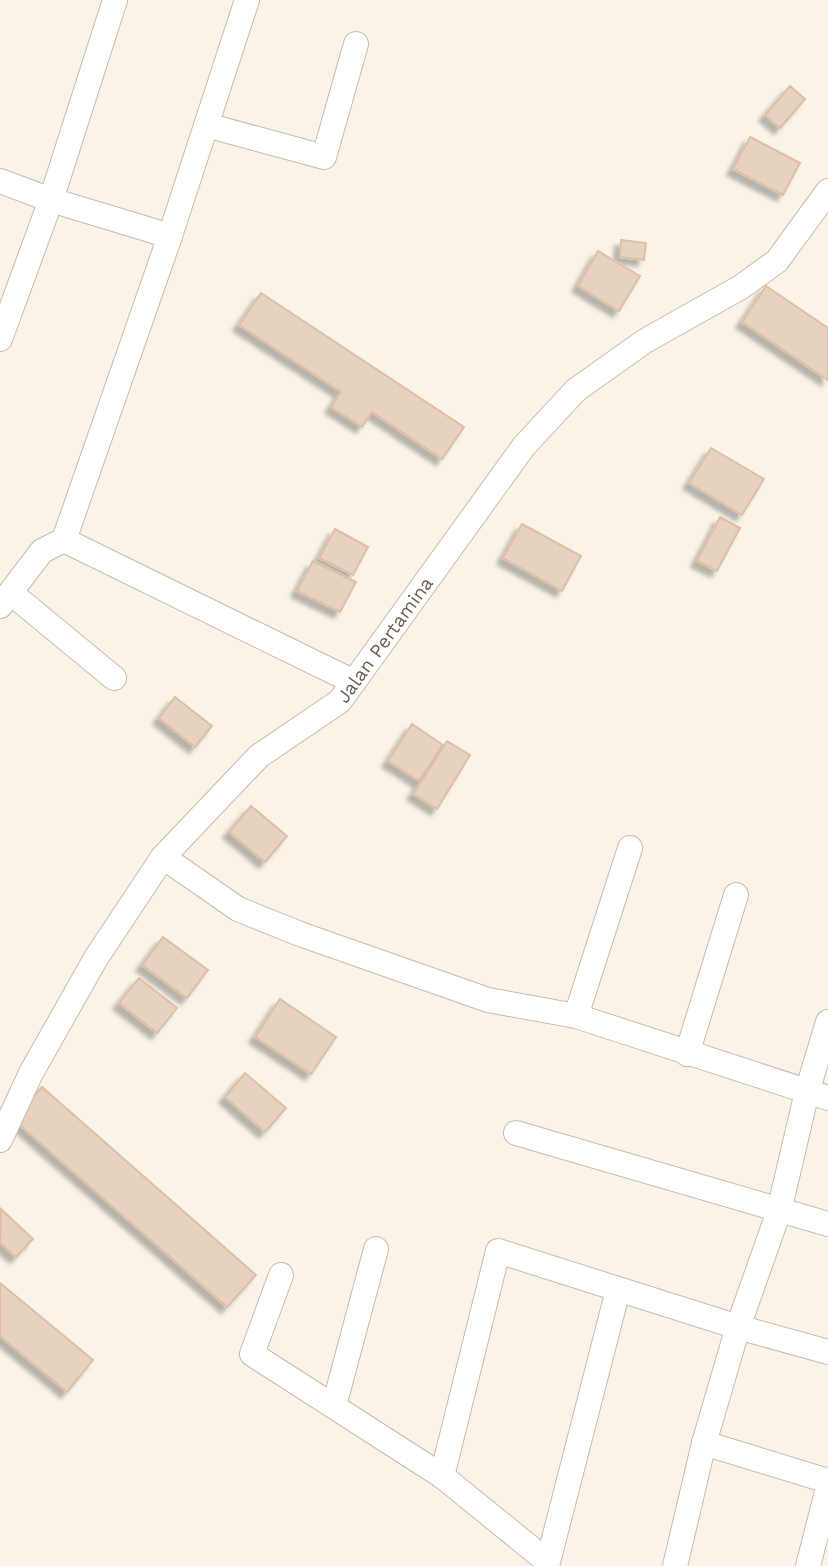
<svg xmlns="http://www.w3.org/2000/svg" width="828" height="1566" font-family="'Work Sans',sans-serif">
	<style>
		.building { fill: #e6d2be; stroke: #dcbfa6; stroke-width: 2; filter: url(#shadow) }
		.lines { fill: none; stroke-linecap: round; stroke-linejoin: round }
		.minor-casing { stroke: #c7bbae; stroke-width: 26 }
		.minor { stroke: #fff; stroke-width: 24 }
		.labels { text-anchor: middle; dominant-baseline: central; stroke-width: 7; stroke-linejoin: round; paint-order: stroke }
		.street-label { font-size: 19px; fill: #705e50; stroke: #fdf8ee }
	</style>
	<defs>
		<filter id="shadow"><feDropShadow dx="-6" dy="6" stdDeviation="2" flood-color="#0004"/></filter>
	</defs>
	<rect width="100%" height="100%" fill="#faf4e8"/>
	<path class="building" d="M790,86l15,13 -25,29 -15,-13z
		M750,137l50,26 -17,32 -50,-26z
		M621,240l25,3 -2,17 -24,-3z
		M598,251l42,25 -21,35 -41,-25z
		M766,286l62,42v52l-86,-58z
		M261,293l203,134 -22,32 -70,-47 -10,15 -31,-20 10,-15 -102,-67z
		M711,448l53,31 -22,36 -53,-32z
		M720,517l20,11 -23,43 -20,-10z
		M522,524l59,32 -19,35 -59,-33z
		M335,529l33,18 -15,28 -34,-17z
		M313,561l43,21 -16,30 -43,-21z
		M175,697l37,29 -17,21 -36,-29z
		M412,724l31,21 -24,36 -31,-20z
		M447,741l23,14 -33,54 -24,-15z
		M251,806l36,30 -22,26 -36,-30z
		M163,937l45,33 -21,28 -45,-33z
		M139,978l38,30 -20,25 -38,-30z
		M280,999l56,38 -25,37 -56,-37z
		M245,1073l41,35 -21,24 -40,-35z
		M42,1087l214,188 -29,32 -214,-188z
		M1,1209l32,30 -17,18 -16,-14z
		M0,1283l93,77 -26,32 -67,-56z"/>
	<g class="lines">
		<defs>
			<g id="minor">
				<path d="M206,125l118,32 32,-113"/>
				<path d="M0,181l51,19 119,36"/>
				<path d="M0,339l51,-139 64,-200"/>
				<path d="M64,540l290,142"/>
				<path d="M11,593l103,85"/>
				<path d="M0,606l42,-55 22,-11 106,-304 77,-236"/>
				<path d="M163,857l75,52 62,25 188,66 88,16 252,82"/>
				<path d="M576,1016l54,-168"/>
				<path d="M687,1054l49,-159"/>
				<path d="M516,1133l312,91"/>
				<path id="s1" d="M0,1140l31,-67 65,-115 67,-101 96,-101 81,-55 184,-255 52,-56 69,-49 96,-54 36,-26 51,-70"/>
				<path d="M281,1275l-29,79 190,122 106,86 70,-272"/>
				<path d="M334,1406l42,-157"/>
				<path d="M704,1443l124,38"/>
				<path d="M442,1476l56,-225 240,76 90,25"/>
				<path d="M675,1566l29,-123 34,-116 41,-116 28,-119 21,-70"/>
				<path d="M808,1566l20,-78"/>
			</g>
		</defs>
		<use href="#minor" class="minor-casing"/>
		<use href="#minor" class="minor"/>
	</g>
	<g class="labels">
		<g class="street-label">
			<text stroke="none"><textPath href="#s1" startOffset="640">Jalan Pertamina</textPath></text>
		</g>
	</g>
</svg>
